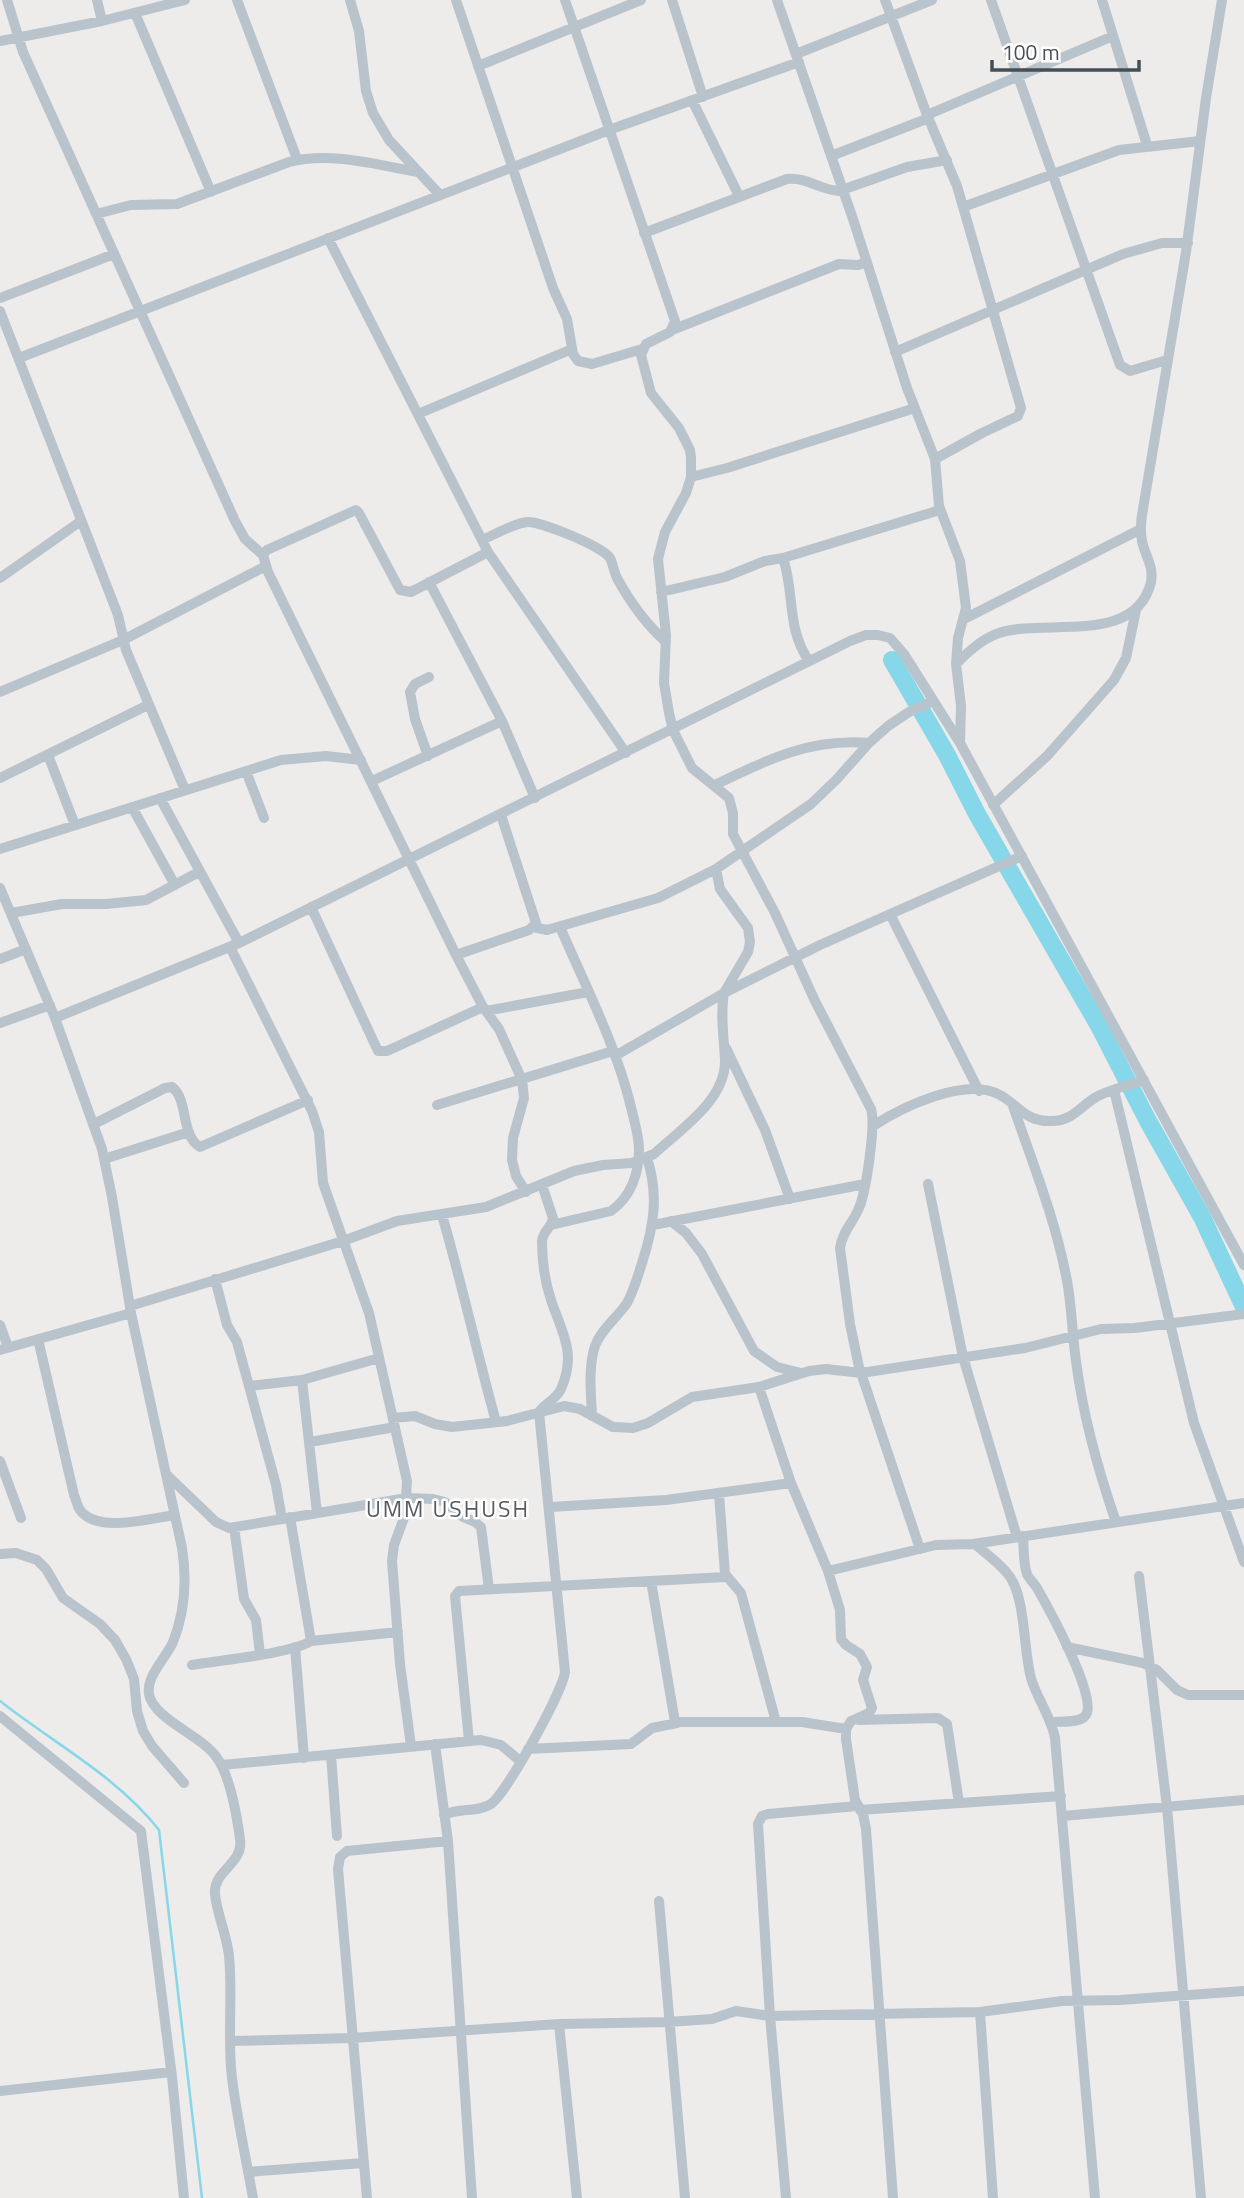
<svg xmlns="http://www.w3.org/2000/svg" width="1244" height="2198" font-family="'Titillium Web',sans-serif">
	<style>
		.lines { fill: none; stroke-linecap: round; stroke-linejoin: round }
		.stream { stroke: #86d7e9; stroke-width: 2.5 }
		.river { stroke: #86d7e9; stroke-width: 18 }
		.minor { stroke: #b9c3cb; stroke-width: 10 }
		.labels { text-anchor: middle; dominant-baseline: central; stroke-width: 5; stroke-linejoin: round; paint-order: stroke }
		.quarter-label { font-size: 23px; letter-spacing: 2px; fill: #585c60; stroke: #fff }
	</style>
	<rect width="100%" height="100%" fill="#eeebeb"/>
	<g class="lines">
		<path class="stream" d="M0,1701c53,42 117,75 159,129l43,368"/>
		<path class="river" d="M892,660l55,95 30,59 121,210 50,97 54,96 42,90"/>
		<path class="minor" d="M7,0l16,52 212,469 10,18 18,16
			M97,0l5,21
			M237,0l60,159
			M350,0l9,31 7,60 7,22 16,27 51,55
			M456,0l97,288 14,31 6,35 5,7 14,3 50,-15
			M565,0l110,321 -5,11 -24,12 -5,11 10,38 28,35 11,22 1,8v19l-5,16 -21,39 -7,27 8,76 -2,48 5,30 4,17 19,38 37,30 4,15v21l42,79 40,88 56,108c5,16 -5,83 -12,99 -6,15 -17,24 -19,40l10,76 9,43 61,182
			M672,0l31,97
			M777,0l76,219 54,169 28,71 4,47 21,55 6,47 -8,30 -2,26 5,42 -1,37
			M885,0l42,115 30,71 64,222 -3,8 -36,17 -47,26
			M991,0l129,365 10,6 37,-11
			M1102,0l45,145
			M135,13l76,179
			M0,41l102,-20 83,-21
			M796,54l136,-54
			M478,66l163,-66
			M692,100l47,96
			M927,115l186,-79
			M831,156l98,-38
			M963,207l156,-57 81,-9
			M96,214l35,-9 46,-1 112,-42c41,-11 88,3 129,10
			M644,233l143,-54c20,-2 33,11 52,12l68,-24 40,-7
			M328,238l160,314 138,201
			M0,298l114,-44
			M0,311l118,304 8,35 59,140
			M672,330l167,-66 19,1 9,-3
			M895,352l228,-98 39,-11h26
			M19,358l590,-228 190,-68
			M418,414l154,-65
			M691,477l36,-9 188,-60
			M482,540c14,-6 30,-16 45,-18 13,-1 77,25 83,36 3,6 4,14 7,20 13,24 29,46 49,64
			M488,552l-77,40 -11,-2 -41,-77 -3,-3 -89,40 -4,5 5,17 188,383 27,52 16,22 23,51 2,18 -11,40 -1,22 4,16 10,16
			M783,558c12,35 3,70 26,103
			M0,578l81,-57
			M429,582l73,139 33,77
			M661,592l64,-15 40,-16 18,-3 157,-48
			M964,619l177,-90
			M956,664c13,-13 26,-25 43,-31 46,-15 137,13 152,-51 3,-16 -6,-26 -9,-41 -2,-11 -1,-22 1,-32l43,-257 20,-154 16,-98
			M0,692l123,-52 143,-74
			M48,755l27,70
			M428,756l-13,-37 -5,-27 5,-8 14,-7
			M246,771l18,47
			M0,778l148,-73
			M372,781l130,-60
			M715,785c51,-25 95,-47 154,-42
			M160,798l79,145
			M993,805l54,-49 67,-76 12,-22 10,-48
			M132,807l43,78
			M0,849l281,-89 45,-4 35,4
			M0,888l55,130 47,131 10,48 19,116 51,235c5,32 3,64 -9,94 -7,16 -27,34 -24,52 4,25 54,42 68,64 13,18 20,59 23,81 4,25 -27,31 -25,55 2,21 12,41 14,62 4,40 -2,82 3,122 5,40 14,80 21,120
			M311,907l67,144h9l96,-44
			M11,913l51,-9h44l40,-4 53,-28
			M890,914l89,177
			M533,927l14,3 111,-32 58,-29 95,-65 25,-24 33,-37 19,-17 21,-14 24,-11
			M230,947l82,164 7,21 4,51 46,130 38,168 -2,34 -11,30 -2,16 8,103 11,82
			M456,955l73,-25 7,-7 -35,-108
			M0,959l26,-10
			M486,1011l102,-19
			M55,1018l184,-75 611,-302 16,-6h12l12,3 14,16 56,89 284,522
			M0,1023l50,-18
			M726,1048l39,82 25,69
			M615,1056l109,-63 24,-41 2,-10 -2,-14 -28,-39 -4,-20
			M1114,1090l80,333 50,139
			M437,1105l176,-54
			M1013,1106c20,58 43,115 54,175 5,26 5,53 9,80 7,55 22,109 40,161
			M94,1124l71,-36 7,-1c17,13 8,48 28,60l108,-47
			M873,1126c29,-19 93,-50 127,-31 20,11 25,27 52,26 21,0 29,-16 46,-25 14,-7 31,-11 46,-16
			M104,1159l85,-27
			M928,1184l35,173 54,180
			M442,1215c20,69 35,138 54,207
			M671,1221l15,12 16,21 52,97 23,16 24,6
			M551,1225l60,-14c20,-14 28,-38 28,-61 0,-15 -5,-29 -8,-43 -15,-62 -46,-122 -71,-180
			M653,1225l212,-41
			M215,1279l12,46 10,17 39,143 6,34
			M130,1306l213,-65 54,-20 89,-14 88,-36 29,-6 29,-2 22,-9c27,-25 72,-54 71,-94 -1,-22 -5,-45 -1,-67l96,-48 202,-89
			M0,1325l8,22
			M38,1339l36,156c2,4 3,11 6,15 17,24 71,8 95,5
			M0,1350l131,-37
			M302,1380l15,133
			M249,1386l53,-6 77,-22
			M759,1387l32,96 37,88 12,39 1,29 5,6 14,9 7,13 -4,13 9,28 -3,5 -18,8 -5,8v10l9,61 8,14 3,15 27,369
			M592,1416c-1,-22 -4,-49 3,-70 6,-17 22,-28 32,-43 7,-13 11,-27 15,-40 12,-37 17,-68 5,-105
			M393,1418l22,-2 20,8 17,3 55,-6 57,-15 16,3 33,18 20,1 15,-5 44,-26 67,-10 50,-16 17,-2 35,4 164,-25 76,-19 34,-1 109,-14
			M310,1442l85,-15
			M0,1461l21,57
			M167,1475l49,47 13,6 178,-30 26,1 12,3 18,15 12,5 6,5 8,62
			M719,1494l6,80 16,19 35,129
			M550,1507l116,-7 125,-17
			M290,1517l21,124 87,-9
			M234,1527l10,72 12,21 4,34
			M1023,1536c1,12 0,27 4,38 2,5 7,9 10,14 12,21 57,103 50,125 -4,11 -26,8 -35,9
			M975,1544c10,9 23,18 32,29 19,21 16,76 24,105 6,21 20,38 24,60l40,460
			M0,1554l16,-1 21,7 9,9 17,29 37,26 15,16 11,19 8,20 3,32 6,20 9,15 32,37
			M828,1571l108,-26 37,-1 271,-41
			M1139,1576l28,231 34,391
			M651,1581l24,141h127l44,7
			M295,1647l9,111
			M1067,1647l76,16 14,7 20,20 11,5h56
			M192,1665c27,-5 98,-11 119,-24
			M0,1716l141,115 31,246 12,121
			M858,1720l80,-2 9,6 12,79
			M469,1741l-14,-145 4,-5 267,-14
			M435,1744l13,97 24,357
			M528,1749l103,-5 21,-16 25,-5
			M331,1755l6,81
			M222,1765l259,-25 20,5 19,16
			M860,1810l201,-14
			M444,1815c15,-8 33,-2 47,-11 16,-12 71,-111 74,-132l-26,-260c6,-9 17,-12 22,-23 16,-36 1,-56 -10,-89 -6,-18 -9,-39 -9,-59 1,-10 10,-14 11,-23l-11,-33
			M1063,1816l181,-16
			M659,1901l26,297
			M980,2012l13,186
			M559,2024l18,174
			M231,2041l121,-3 207,-14 109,-2 44,-3 24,-8 34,5 210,-4 82,-11 58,-1 124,-9
			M0,2091l171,-19
			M248,2172l115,-9
			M367,2198l-29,-329 2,-12 7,-6 101,-10
			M786,2198l-16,-182 -12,-192 4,-8 6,-2 89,-8"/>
	</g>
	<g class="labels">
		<g class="quarter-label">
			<text x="448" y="1508">UMM USHUSH</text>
		</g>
	</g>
	<path d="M992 60v10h147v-10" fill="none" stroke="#444f58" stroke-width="3.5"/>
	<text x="1002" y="60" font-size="21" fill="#444f58" stroke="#ffffff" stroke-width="5" paint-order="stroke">100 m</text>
</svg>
